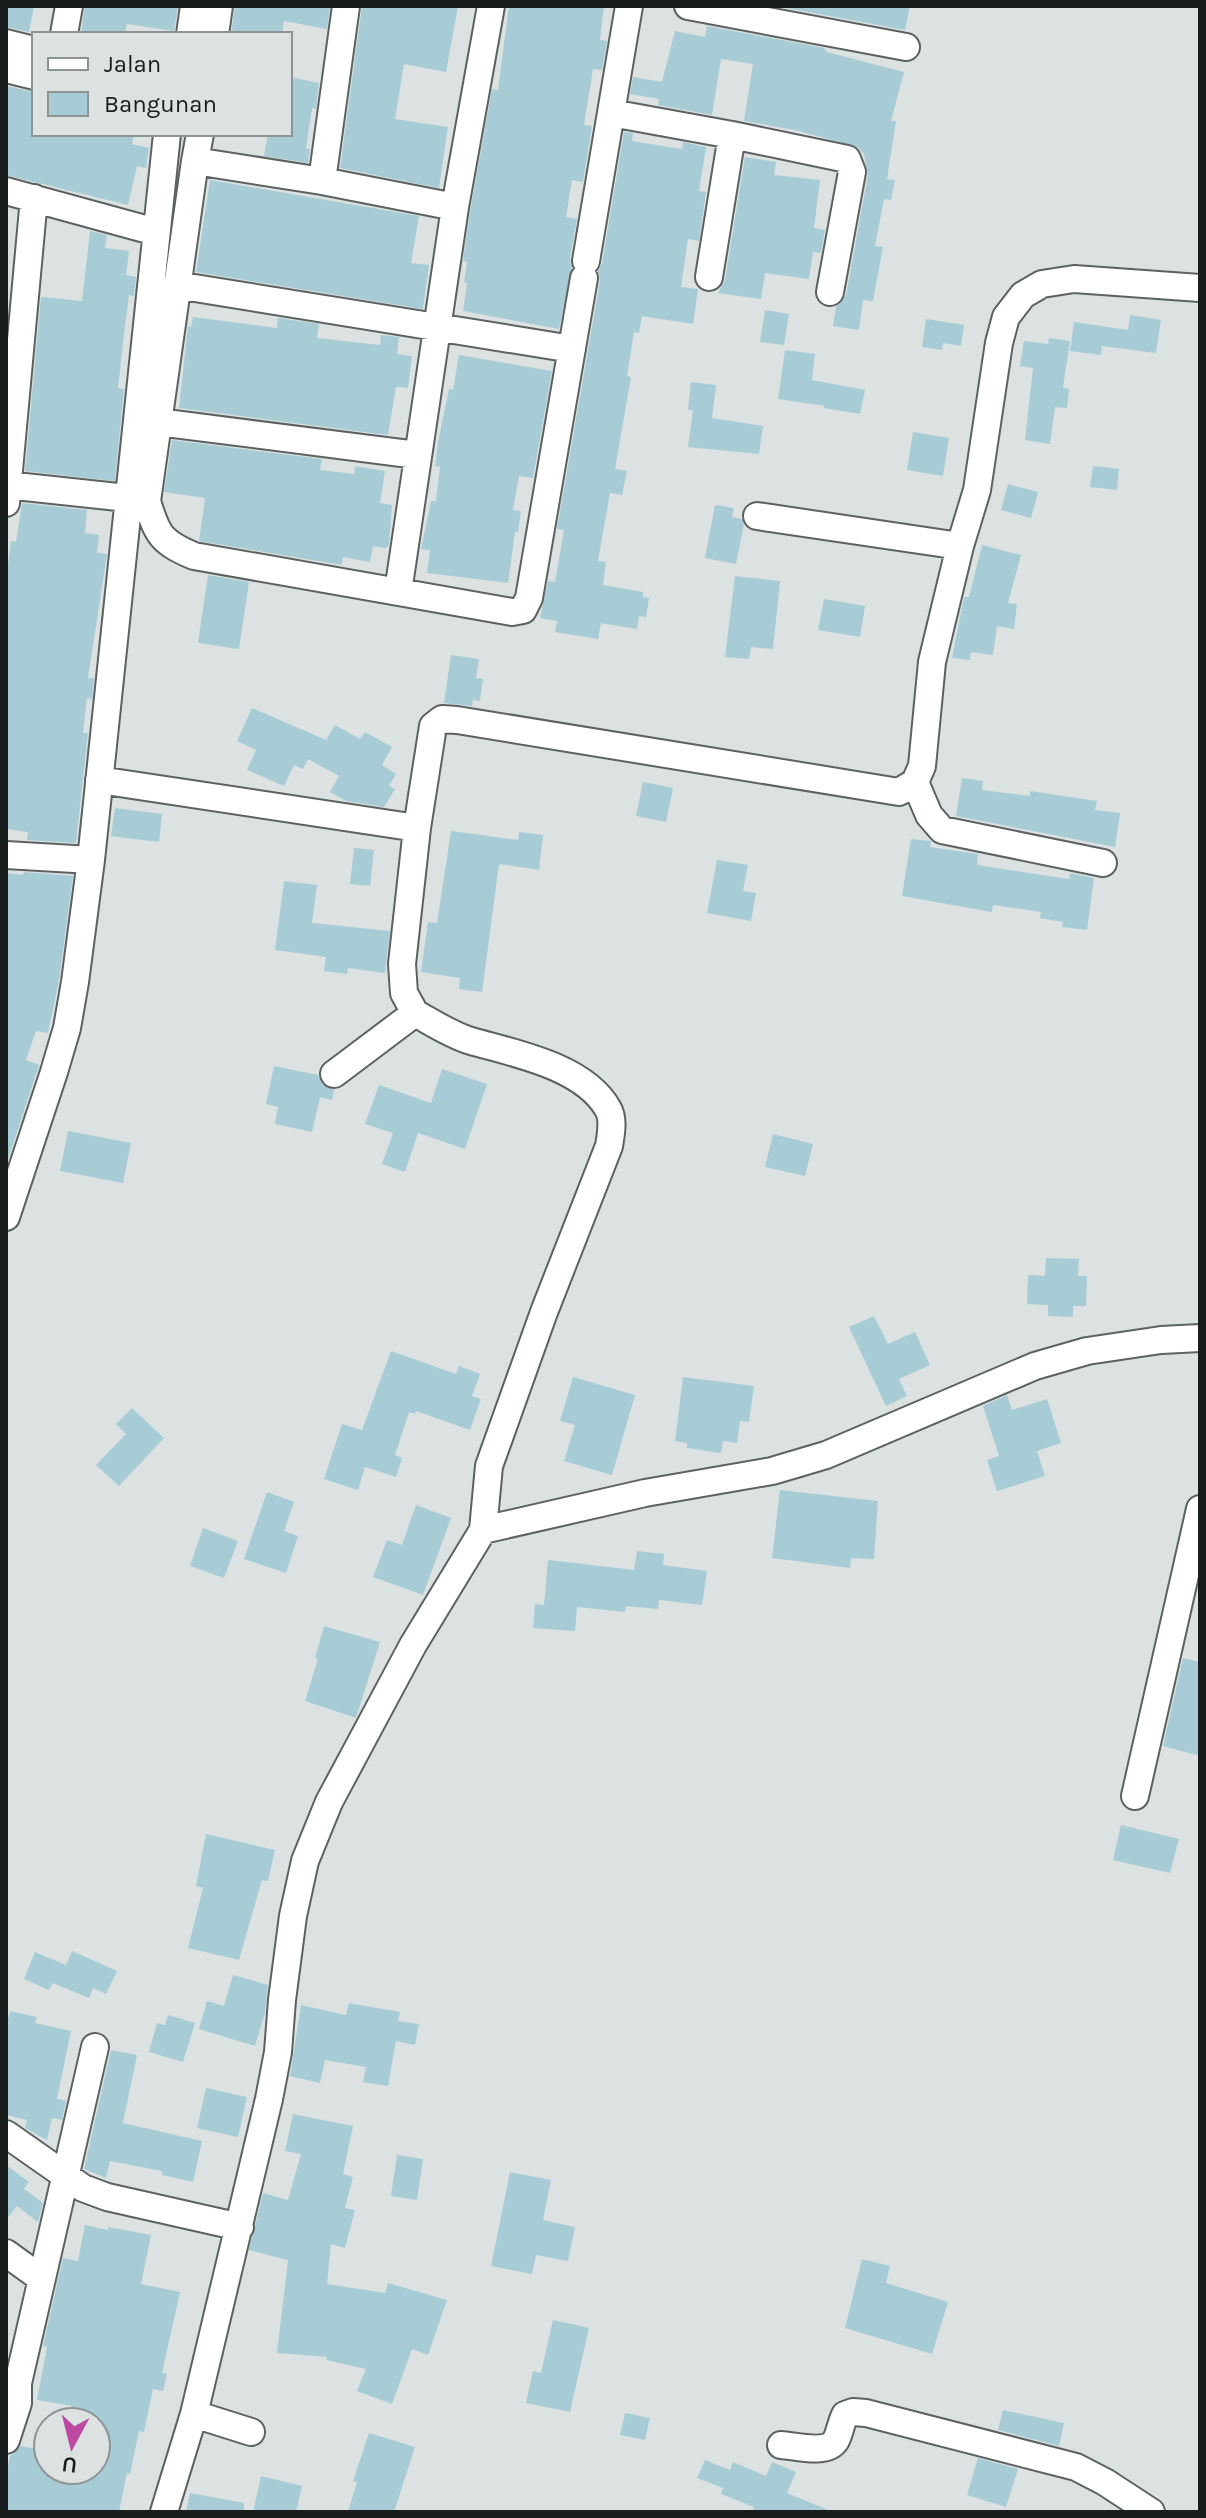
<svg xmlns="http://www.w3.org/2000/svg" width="1206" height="2518" font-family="Karla,sans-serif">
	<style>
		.building { fill: #a8ccd5 }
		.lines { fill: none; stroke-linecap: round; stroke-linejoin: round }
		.street-casing { stroke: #5c6261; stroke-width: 30 }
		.street { stroke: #fff; stroke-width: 26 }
	</style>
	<rect width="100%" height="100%" fill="#dbe2e1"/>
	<path class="building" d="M6,6h28l-5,26 -23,-5z
		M85,6h93l-4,25 -47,-7 -2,10h-44z
		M235,6h95l-3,23 -43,-8 -2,13h-51z
		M362,6h96l-12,66 -42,-8 -9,55 53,8 -9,61 -99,-20z
		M509,6h95l-4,34 7,1 -5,29 -9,-1 -9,56 8,1 -9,56 -11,-2 -6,37 11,2 -7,39 2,10 -13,61 -96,-18 4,-28 -3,-1 3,-20 -4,-1 6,-43 23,-129 6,1z
		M775,6h135l-5,24z
		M707,26l117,22 3,4 77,20 -13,49h5l-9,58 8,1 -4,20 -7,-1 -9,47 8,1 -10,54 -10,-1 -4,30 -26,-4 3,-19 10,-12 22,-120 -4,-21 -6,-7 -63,-17 -51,-9 9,-57 -32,-5 -9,56 -54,-10 1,-6 -29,-5 3,-17 29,5 13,-51 30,6z
		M290,77l29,6 -3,26 -4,-1 -6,40 4,1 -2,14 -44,-7 4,-22h22z
		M6,86l28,6v42h100l-2,10 17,4 -3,20 -9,-2 -9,39 -122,-30z
		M624,132l9,1 -1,8 50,8 1,-7 23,5 -7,44 7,1 -7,49 -11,-2 -7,48 17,2 -5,35 -51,-8 -3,17 -5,-1 -7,44 4,1 -16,92 12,2 -5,24 -12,-2 -12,68 8,1 -3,23 40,7v5l6,1 -3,19 -7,-1 -2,13 -36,-6 -3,16 -43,-7 2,-11 -17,-3 8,-37 7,1 9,-52 -7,-1 43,-248 -2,-10 4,-7z
		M745,157l31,5 -2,13 46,5 -6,48 11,2 -4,23 -8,-1 -4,27 -44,-6 -4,26 -43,-6 7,-13z
		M210,180l209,36 -8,47 18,2 -6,44 -227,-37z
		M90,231l17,4 -2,13 24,3 -3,24 10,2 -2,19 -5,-1 -5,39 -6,54 6,1 -9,92 -90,-10 16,-174 41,4z
		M765,310l24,4 -5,31 -24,-3z
		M1130,315l31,5 -5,33 -54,-7 -1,9 -31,-4 4,-29 54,8z
		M193,317l84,11 1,-10 41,6 -2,14 63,7 1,-10 18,2 -2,17 15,2 -4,32 -12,-1 -8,48 -209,-27 9,-82 3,1z
		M926,319l38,6 -3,21 -18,-3 -1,7 -20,-3z
		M1049,338l21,3 -7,47 6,1 -2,19 -12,-1 -5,37 -25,-4 8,-72 -13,-2 4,-25 24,3z
		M785,350l30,4 -3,26 53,10 -5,24 -36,-6 1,-2 -47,-7z
		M459,355l93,16 -19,107 -14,-2 -6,34 8,1 -3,21h-3l-7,51 -81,-10 3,-23 -9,-1 10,-48h5l4,-34 -5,-1 3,-24 11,-53 4,1z
		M691,382l25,3 -4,33 51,8 -4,28 -71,-7 5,-37h-5z
		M913,432l36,6 -6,38 -36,-6z
		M172,440l150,19 -2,11 34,4 1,-8 30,5 -5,32 12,2 -3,40 -3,3 -13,-2 -3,16 -27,-5 -1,8 -143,-24 6,-43 -41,-6z
		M1093,466l26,3 -2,21 -27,-3z
		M1008,484l30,8 -7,26 -30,-8z
		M22,503l65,7 -2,23 14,2 -2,18 10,1 -19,124h6l-2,21 -5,-1 -4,35h5l-12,110 -49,-3 1,-8 -22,-3v-247l5,-41 5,1z
		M715,505l19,3 -2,9 10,2 2,5 -8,40 -31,-6z
		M982,545l39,10 -13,48 9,1 -3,25 -17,-3 -4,29 -22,-3 -1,8 -18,-2 12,-61h5z
		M208,575l41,7 -10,67 -41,-6z
		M735,576l45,5 -7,68 -22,-2 -2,12 -24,-2z
		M824,599l41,7 -5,31 -42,-7z
		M451,655l28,4 -3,19 7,1 -3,22 -7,-1 -1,6 -28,-3z
		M252,708l74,32 9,-15 25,14 5,-7 27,15 -10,18 14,9 -7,12 6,3 -11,18 -38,-6 -16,-9 9,-16 -31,-17 -5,10 -9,-4 -10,21 -37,-16 9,-20 -19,-9z
		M962,778l21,3 -1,9 48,6v-5l67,10 -2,9 25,3 -5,34 -159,-31z
		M643,782l30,6 -7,34 -30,-6z
		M115,808l47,6 -3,28 -48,-6z
		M451,831l67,9 1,-8 24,3 -4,35 -40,-6 -17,128 -23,-3 1,-11 -39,-6 7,-50 9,1z
		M911,839l20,2 -1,6 48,7 -1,11 92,14 1,-6 24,5 -7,52 -25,-3 1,-5 -23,-4 1,-6 -48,-7 -1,7 -90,-16z
		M354,848l20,2 -4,36 -20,-2z
		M717,860l31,5 -5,26 13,2 -5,28 -44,-8z
		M24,872l49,4 -14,104 -11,53 -12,-2 -10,29 13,5 -31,94 -2,-286 17,2z
		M284,881l33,4 -5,38 78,8 -5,42 -37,-5 -1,6 -23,-3 2,-14 -51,-7z
		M274,1066l44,9 4,9 12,6 -2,10 -12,-3 -8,35 -37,-8 3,-17 -12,-3z
		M442,1069l45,15 -22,65 -47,-16 -13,39 -23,-8 11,-31 -28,-9 14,-39 52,18z
		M68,1131l63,12 -8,40 -63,-12z
		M773,1134l40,10 -8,32 -40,-9z
		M1046,1258l33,1 -1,17h9l-1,30h-13v11l-25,-1v-11l-21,-1 1,-29 17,1z
		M874,1316l14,28 27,-12 15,33 -31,14 8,17 -21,10 -37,-79z
		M391,1351l65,23 3,-8 21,8 -8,22 9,3 -11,31 -54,-19 -1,3 -6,-2 -14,43 7,3 -6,19 -31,-10 -7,23 -34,-11 18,-55 20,6z
		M573,1377l62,18 -23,80 -48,-14 11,-36 -15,-4z
		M683,1377l71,9 -5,36 -9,-1 -3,22 -14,-2 -2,12 -34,-5v-5l-12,-2z
		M1007,1395l5,15 35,-11 14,44 -24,8 8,25 -48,15 -10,-31 12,-4 -16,-50z
		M132,1408l32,30 -45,48 -23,-21 30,-31 -10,-10z
		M780,1490l98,11 -4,58 -23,-1 -1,10 -78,-10z
		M267,1492l27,10 -10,29 14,5 -12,37 -42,-14z
		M416,1505l35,13 -28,77 -50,-18 14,-37 15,5z
		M203,1528l35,13 -14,37 -34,-12z
		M637,1551l27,3 -1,11 44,6 -5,34 -43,-5 -1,9 -32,-3 -1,6 -48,-5 -2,24 -42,-3 2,-24 9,1 4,-45 86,10z
		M324,1626l56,16 -24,76 -51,-17 13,-42 -3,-1z
		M1183,1658l17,4v94l-37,-10z
		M1121,1825l58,14 -9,34 -57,-13z
		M206,1834l69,16 -7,31 -6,-1 -23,80 -51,-12 15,-60 -7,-2z
		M72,1951l45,20 -11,23 -13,-6 -4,10 -36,-15 -4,7 -25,-11 11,-27 31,13z
		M233,1975l35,10 -3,28 -10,33 -56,-17 8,-28 17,5z
		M349,2003l51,9 -2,9 21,3 -4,21 -19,-4 -8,45 -25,-4 3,-15 -41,-7 -5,23 -30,-7 11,-71 45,10z
		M10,2011l27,6 -2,6 36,8 -14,68 9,2 -4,19 -10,-2 -5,22 -22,-12 2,-8 -21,-5v-88z
		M168,2015l27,8 -12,39 -34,-10 8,-29 8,2z
		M111,2050l26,5 -14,68 79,18 -9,41 -31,-7v-4l-52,-10 -4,17 -22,-9z
		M206,2088l41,9 -9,40 -41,-9z
		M293,2114l60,12 -10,48 10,3 -8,31 10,2 -10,38 -14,-4 -4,40 58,9 3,-10 59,17 -19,55 -16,-6 -20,55 -35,-13 9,-22 -40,-9 1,-3 -50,-4 11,-93 -39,-10 14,-57 25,7 13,-46 -16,-3z
		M397,2155l26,4 -6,41 -26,-4z
		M6,2165l23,17 -5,7 19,14 -5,19 -21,-16 -11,14z
		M510,2172l41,8 -8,40 32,7 -7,34 -32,-6 -4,19 -41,-8z
		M85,2225l23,5v-3l43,8 -10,49 39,8 -18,81 5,1 -4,17 -10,-2 -9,43 -5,-1 -9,43 -3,-1 -8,39h-113v-37l4,-19 11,-10 27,5v19h48v-48h-27l3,-16 -35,-6 10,-53 -4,-1 20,-88 15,3z
		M862,2259l28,7 -4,17 62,19 -16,52 -87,-26z
		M553,2320l36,8 -19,84 -44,-9 7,-32 8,2z
		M1003,2410l61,13 -5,23 -61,-16z
		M625,2413l25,5 -5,22 -25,-5z
		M369,2433l46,14 -21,65h-46l9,-30 -4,-1z
		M978,2458l40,11 -12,38 -39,-12z
		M705,2460l25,10 3,-8 33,14 6,-14 24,10 -9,21 46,19h-81l2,-5 -33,-13 2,-6 -26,-10z
		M261,2476l41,10 -6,26h-43z
		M190,2493l54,10v9h-58z"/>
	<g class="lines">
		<defs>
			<path id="street" d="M688,6l218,41
				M64,34l5,-28
				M190,34l4,-28
				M215,34l4,-28
				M6,43l28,7
				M6,69l28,7
				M611,113l121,22 115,24 5,13 -22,120
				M200,134l-5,27 127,20 133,26
				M195,161l-48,340c10,34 14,41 47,55l318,56 11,-2 6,-12 55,-320
				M322,181l24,-175
				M6,191l150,41
				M586,261l43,-255
				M709,277l23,-142
				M176,285l396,64
				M158,422l259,33
				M6,485l121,13
				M6,503l28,-305
				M757,516l203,30
				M398,592l57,-385 36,-201
				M99,780l318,48
				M915,782l14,33 13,15 161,33
				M6,855l85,5
				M334,1074l81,-61 -11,-20 -2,-29 15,-136 16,-102 9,-7 15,1 442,72 16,-10 7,-16 10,-104 28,-116 17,-56 22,-147 7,-26 17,-22 19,-11 32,-5 126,9
				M6,1217l48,-145 13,-44 8,-46 16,-122 76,-726
				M483,1530l162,-37 127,-22 54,-16 209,-89 52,-15 74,-11 39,-2
				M1135,1796l65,-287
				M6,2134l77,54 24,9 133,30
				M6,2253l36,26
				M194,2414l57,18
				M6,2440l12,-37v-20l77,-336
				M781,2445c15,1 46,10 55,-5 4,-8 5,-17 9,-25l8,-3 13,1 210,54 29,15 46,30
				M164,2512l30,-98 75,-315 9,-47 4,-52 11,-84 12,-55 24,-59 84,-157 70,-115 6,-64 55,-154 65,-166c2,-12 5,-27 -1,-37 -24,-43 -95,-56 -137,-68 -20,-6 -38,-18 -56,-28"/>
		</defs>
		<use href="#street" class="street-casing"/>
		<use href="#street" class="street"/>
	</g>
	<rect width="1206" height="2518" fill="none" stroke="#1a1d1d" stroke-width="16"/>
	<rect x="32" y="32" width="260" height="104" fill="#dbe2e1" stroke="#8e9393" stroke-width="2"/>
	<rect x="48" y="58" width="40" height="12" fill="#ffffff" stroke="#8e9393" stroke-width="2"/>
	<text x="104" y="72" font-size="24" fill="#1a1d1d">Jalan</text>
	<rect x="48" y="92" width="40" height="24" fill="#a8ccd5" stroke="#8e9393" stroke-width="2"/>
	<text x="104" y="112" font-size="24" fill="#1a1d1d">Bangunan</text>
	<g transform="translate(72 2446) rotate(187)"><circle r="38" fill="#dbe2e1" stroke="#8e9393" stroke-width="2"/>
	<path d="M0-6L14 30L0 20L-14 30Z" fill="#be49a1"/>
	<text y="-12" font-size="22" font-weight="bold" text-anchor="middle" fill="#1a1d1d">U</text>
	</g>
</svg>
